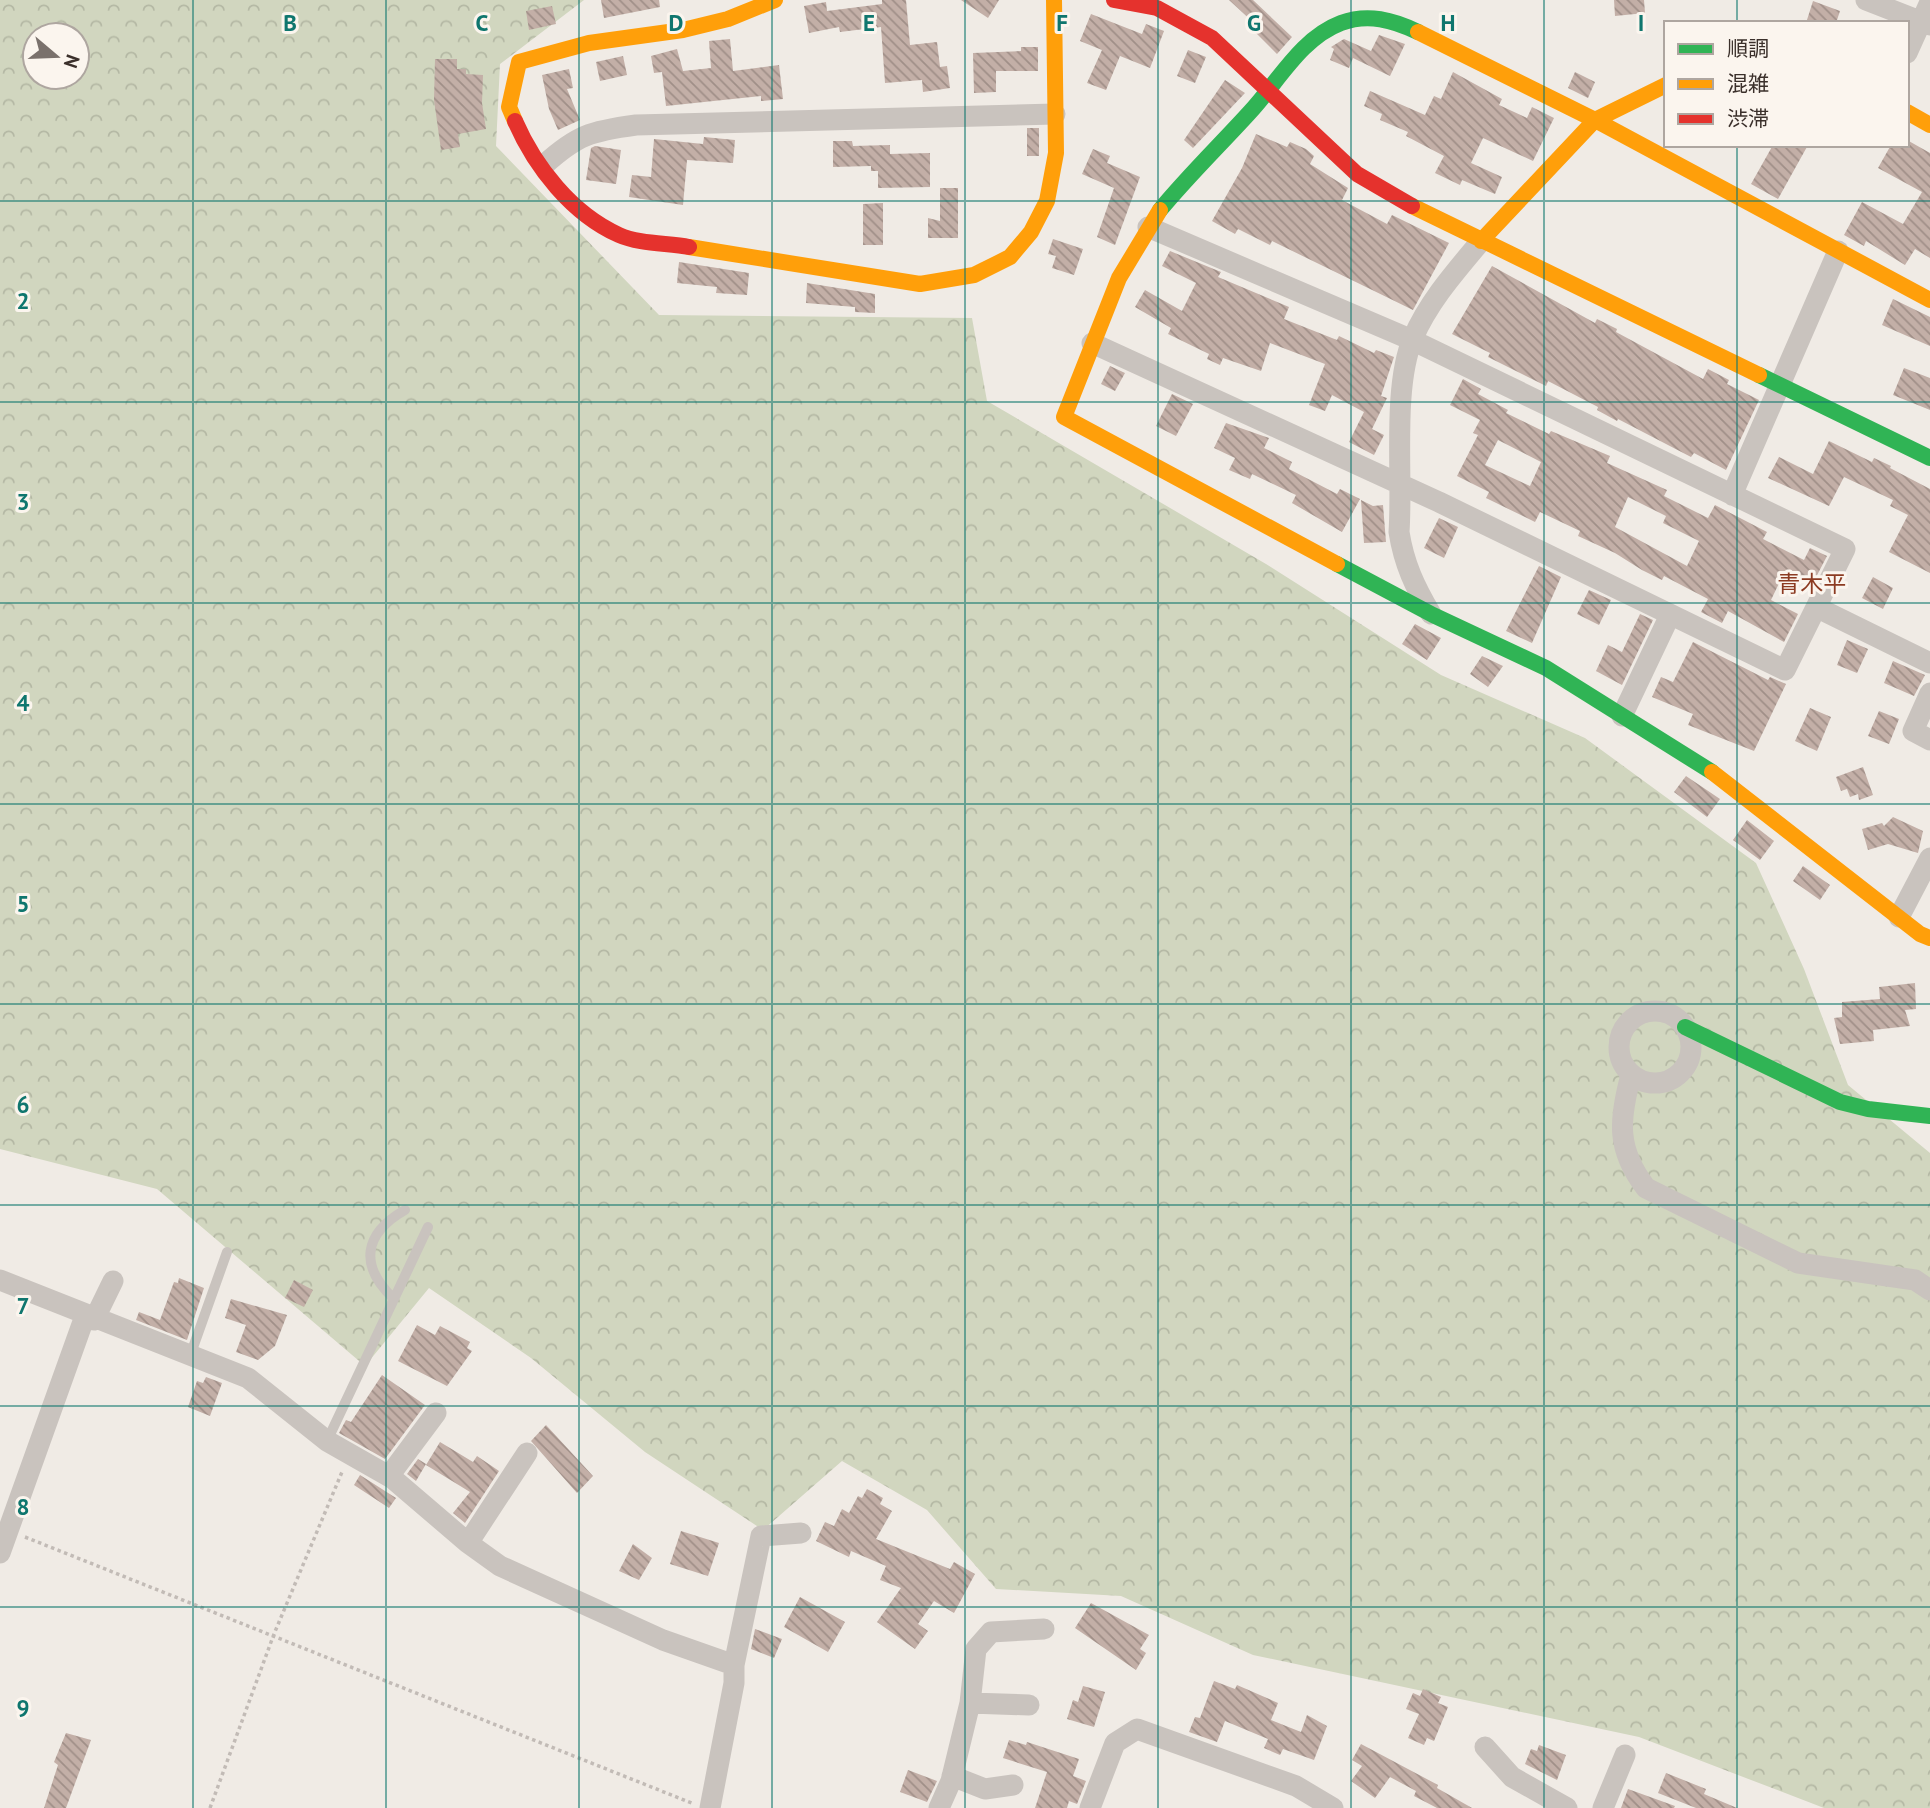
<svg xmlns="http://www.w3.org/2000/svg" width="1930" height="1808" font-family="'PT Sans','Noto Sans JP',sans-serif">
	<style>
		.forest { fill: url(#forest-crowns); fill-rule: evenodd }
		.building { fill: url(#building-back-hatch); fill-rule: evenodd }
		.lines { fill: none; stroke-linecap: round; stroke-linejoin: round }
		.path { stroke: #c2bbb6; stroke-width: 3.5; stroke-dasharray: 3.5 3.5; stroke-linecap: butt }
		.lane { stroke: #c9c3be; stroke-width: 10 }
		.street { stroke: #c9c3be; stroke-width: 21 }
		.fast { stroke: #30b455; stroke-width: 16 }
		.slow { stroke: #ff9f0a; stroke-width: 16 }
		.jam { stroke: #e5322d; stroke-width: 16 }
		.grid { fill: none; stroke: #0f766e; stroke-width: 2; stroke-opacity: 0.55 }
		.labels { text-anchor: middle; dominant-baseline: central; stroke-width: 6; stroke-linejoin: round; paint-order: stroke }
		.quarter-label { font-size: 23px; fill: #8c3b22; stroke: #fbf5ee }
		.grid-label { font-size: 23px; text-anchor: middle; font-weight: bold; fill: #0f766e; stroke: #fbf5ee; stroke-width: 6; stroke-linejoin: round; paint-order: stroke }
	</style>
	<defs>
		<pattern id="forest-crowns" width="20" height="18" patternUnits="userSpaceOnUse" patternTransform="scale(1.75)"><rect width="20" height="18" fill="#d1d6bf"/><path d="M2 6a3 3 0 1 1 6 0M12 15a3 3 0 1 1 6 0" fill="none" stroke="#b4b8a4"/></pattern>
		<pattern id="building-back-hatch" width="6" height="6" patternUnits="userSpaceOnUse" patternTransform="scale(1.75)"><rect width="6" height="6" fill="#c3afa7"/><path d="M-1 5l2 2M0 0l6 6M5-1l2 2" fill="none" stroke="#a08f88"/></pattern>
	</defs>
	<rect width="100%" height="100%" fill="#f0ebe5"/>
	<path class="forest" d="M0,0h584l-84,64 -4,82 163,169 313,3 15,83 279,163 175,111 144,63 171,125 48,106 44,116 82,68v655h-106l-185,-71 -386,-82 -132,-59 -125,-7 -69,-79 -85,-49 -79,69 -118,-78 -114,-94 -102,-70 -64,78 -208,-177 -157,-40zM35,35h42v42h-42z"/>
	<path class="building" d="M601,0h58l1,7 -56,11z
		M882,0h24l4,45 27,-3 3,25 7,-1 3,22 -27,4 -1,-12 -37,3 -4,-56 -41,5 -1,-5 -30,6 -5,-27 22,-4 1,9 55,-7z
		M961,0h38l-11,18z
		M1229,0h24l39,37 -15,17 -26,-26 4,-4z
		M1614,0h30l1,13 -30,3z
		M1813,1l27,10 -4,12h-30z
		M552,6l4,18 -27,6 -3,-19z
		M1091,14l51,20 4,-10 18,7 -14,37 -30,-12 -14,34 -19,-7 15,-33 -22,-9z
		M1379,35l26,9 -15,32 -37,-18 -4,10 -19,-8 4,-11 -3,-2 8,-5 5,-3 27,12z
		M730,39l3,32 46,-6 4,34 -22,2v-5l-95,10 -4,-34 -8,1 -3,-17 26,-7 6,22 28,-3 -2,-27z
		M1021,47h17v24h-42v21l-22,1 -1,-40 48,-2z
		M1188,50l18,7 -11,26 -18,-7z
		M623,56l4,19 -27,6 -4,-19z
		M435,59h22v10h9v5l17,1 -1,28 4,26 -28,5 2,13 -19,3 -7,-50z
		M569,69l4,19 -6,1 13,31 -22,10 -9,-21 -7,-34z
		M1453,72l49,27 -3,6 28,13 5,-11 22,11 -21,43 -50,-23 -12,25 31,14 -7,17 -33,-14 -2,5 -25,-12 9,-17 -38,-20 2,-4 -28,-12 2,-6 -18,-8 6,-15 55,24 9,-19 7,3z
		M1575,72l20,10 -7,16 -20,-10z
		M1225,80l20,13 -52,55 -9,-8z
		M1027,128h12v28h-12z
		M1256,134l31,13 3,-5 16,7 8,7 -4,8 38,24 -6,12 45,24 5,-9 57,28 -36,67 -141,-69 -2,4 -32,-16 -3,5 -23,-13 30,-53z
		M704,137l31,3 -2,23 -46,-3 -4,45 -54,-8 3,-22 19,2 3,-38 49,5z
		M1907,140l23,13v105l-15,-9 -10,16 -39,-24 -2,5 -20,-11 18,-33 41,22 19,-32 -44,-24 13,-23h16z
		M833,141h19l1,5 37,-1v9l40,-1v34l-52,1v-17h-7v-5l-38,1z
		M1773,145h35l-30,54 -27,-15z
		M595,146l26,4 -5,34 -30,-4 5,-32z
		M1093,149l17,7 -3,7 33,14 -25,68 -18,-8 17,-49 -32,-14z
		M940,188h18v50h-30v-20l12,3z
		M883,203v42h-20v-41z
		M1053,239l30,10 -9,26 -22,-7 4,-12 -8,-2z
		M1170,251l51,21 -3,5 71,30 -5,12 53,21 2,-4 35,17 2,-3 18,7 -13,39 6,2 -15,31 12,6 -10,20 -25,-13 15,-30 -32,-17 -7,16 -16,-6 16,-41 -55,-21 -9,28 -38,-13 -3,7 -13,-6 2,-5 -41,-20 3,-6 -36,-21 10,-17 37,21 14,-28 -34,-17z
		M679,262l70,11 -2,22 -31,-2 1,-6 -40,-4z
		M1492,266l103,57 2,-4 20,10 -1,3 87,47 5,-10 21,11 -2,4 32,16 -33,70 -32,-17 -3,4 -73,-38 -1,2 -20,-11 1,-3 -50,-26 -2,5 -58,-29 2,-4 -38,-19z
		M807,283l68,11v19l-20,-1v-5l-49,-4z
		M1893,299l37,18v29l-48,-21z
		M1110,366l15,7 -10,18 -14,-7z
		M1904,368l26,10v32l-37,-15z
		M1463,379l18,10 -3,5 30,16 -2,3 43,21 2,-3 59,25 -3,7 60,27 -3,6 44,22 7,-13 52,27 -4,7 41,21 6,-12 17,8 -15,29 -27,-14 -14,29 27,14 -14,28 -56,-31 -6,12 -21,-11 7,-13 -44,-23 -2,4 -20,-10 -27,-17 -37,-17 2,-5 -40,-19 -5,10 -49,-24 3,-6 -32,-16 21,-41 -5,-2 7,-13 -30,-15zM1498,440l43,22 -11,24 -45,-21zM1628,497l38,19 -3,7 36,18 -12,25 -72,-39z
		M1172,394l21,10 -17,32 -20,-10z
		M1226,423l43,15 -5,10 28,14 -3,7 48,25 3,-5 20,10 -18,33 -50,-29 4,-8 -44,-21 -2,5 -21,-9 6,-12 -21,-10z
		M1829,441l43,21 2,-4 17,8 -1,2 40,21v84l-41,-21 19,-37 -18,-9 3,-6 -49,-23 -15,29 -61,-28 11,-21 34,17z
		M1361,500l12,6 10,-1 3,37 -22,1z
		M1439,518l19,9 -14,31 -20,-10z
		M1539,566l22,11 -29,66 -26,-12z
		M1873,577l20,11 -10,21 -21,-11z
		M1589,590l22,10 -12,25 -22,-11z
		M1640,614l13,6 -31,65 -26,-14 12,-26 14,7z
		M1415,624l26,14 -14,22 -25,-16z
		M1847,640l21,9 -11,24 -20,-8z
		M1693,642l75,38 2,-3 16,7 -32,67 -66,-26 5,-11 -41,-17 9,-20 12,5z
		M1482,656l21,10 -15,21 -18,-13z
		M1893,661l32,14 -11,21 -30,-13z
		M1810,708l21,9 -14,34 -22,-10z
		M1879,711l20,8 -10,25 -21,-8z
		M1863,767l10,28 -14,5 -1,-6 -8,3 -3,-8 -6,2 -5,-14z
		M1686,776l34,23 -13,18 -33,-25z
		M1893,817l30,14 -5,22 -30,-9 -20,6 -6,-21 20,-6 2,3z
		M1747,820l27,21 -14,19 -27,-20z
		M1803,866l27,19 -10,15 -27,-19z
		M1915,983l1,26 -11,1 5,16 -37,4 1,11 -34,3 -6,-26 8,-1v-15l38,-3 -1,-12z
		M179,1278l25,10 -17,52 -51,-20 3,-8 21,8 14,-38 4,1z
		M294,1280l19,10 -9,17 -19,-9z
		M231,1299l56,16 -12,31 -17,14 -22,-8 10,-27 -21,-7z
		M417,1325l18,10 5,-9 30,16 -3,6 5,3 -25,35 -49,-25z
		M382,1375l43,30 -40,54 -46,-26 7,-13 5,2z
		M206,1377l16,6 -12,33 -22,-9 9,-26 6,2z
		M546,1425l47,51 -16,17 -46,-52z
		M440,1442l33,20 4,-6 22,15 -34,52 -12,-10 17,-21 -44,-27z
		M418,1459l8,5 -10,17 -9,-7z
		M360,1475l36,23 -7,10 -35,-23z
		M867,1489l16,9 -3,6 12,7 -16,28 74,30 4,-7 21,12 -21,39 -20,-12 -16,23 10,7 -13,18 -38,-27 24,-34 -21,-8 6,-14 -35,-15 -2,6 -33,-16 9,-19 9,4 8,-17 7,4 9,-17 4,2z
		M681,1531l38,12 -11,33 -38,-12z
		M633,1544l19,14 -13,22 -20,-9z
		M800,1597l45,25 -17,30 -44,-25z
		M1091,1603l58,32 -9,14 6,4 -10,17 -61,-42z
		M755,1629l27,10 -8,19 -23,-9z
		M1214,1681l21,8 2,-4 41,18 -7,17 30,12 6,-17 20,11 -13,34 -31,-11 -3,6 -16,-7 4,-9 -43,-18 -8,21 -28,-10 6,-15 5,1z
		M1083,1686l22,6 -11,35 -27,-8 6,-19 5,2z
		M1423,1689l18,8 -3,6 10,4 -14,34 -7,-3 -3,7 -16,-7 11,-24 -13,-5 7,-16 7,3z
		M66,1733l25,7 -25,68h-22l14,-43 -4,-3z
		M1009,1740l17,5 1,-3 52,17 -6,17 13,5 -9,23 -8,-3 -2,7h-32l12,-36 -44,-14z
		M1361,1744l77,41 -1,3 35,20h-35l-23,-12 2,-5 -26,-14 -15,21 -24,-17 11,-15 -10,-6z
		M1539,1745l27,10 -9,25 -32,-16 6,-15 6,2z
		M908,1770l29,11 -10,21 -27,-10z
		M1666,1773l40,16 -2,5 33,14h-41l-38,-15z
		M1628,1789l47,17 -1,2h-53z"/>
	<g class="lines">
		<path class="path" d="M25,1537l669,267
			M210,1808l64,-174 68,-162"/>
		<path class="lane" d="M394,1299c-35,-33 -31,-65 11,-89
			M190,1356l37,-104
			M327,1441l101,-214"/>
		<path class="street" d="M1866,0l64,25
			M1907,53l23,-51
			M544,165c33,-30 47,-34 92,-40l419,-11
			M1092,343l347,159 346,168 60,-121 -433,-209 -264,-113
			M1732,495l106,-244
			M1818,608l112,55
			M1431,614c-16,-27 -27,-50 -32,-82 4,-56 -7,-144 14,-194 16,-37 43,-67 68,-97
			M1930,693l-17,38 17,9
			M1622,716l48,-101
			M1899,917l31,-59
			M1619 1047a36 36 0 1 1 72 0a36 36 0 1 1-72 0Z
			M1631,1075c-12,45 -15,74 15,113l152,75 117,17 15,10
			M0,1280l248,98 79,63 65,37 76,65 32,23 163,74 71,25v18l-24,125
			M94,1320l19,-39
			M389,1476l47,-63
			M468,1543l59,-90
			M0,1553l85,-237
			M734,1665l27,-129 40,-3
			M970,1703l59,2
			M1485,1747l27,30 55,31
			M952,1776l33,13 28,-4
			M939,1808l12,-27 19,-78 6,-54 15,-17 53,-3
			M1090,1808l25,-65 22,-14 159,57 37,22
			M1603,1808l22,-53"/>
		<path class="fast" d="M1160,210c28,-34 60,-65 90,-98 28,-30 51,-74 91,-89 27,-10 52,-3 77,9
			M1759,375l171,83
			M1337,564l96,51 113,53 166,104
			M1685,1027l155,75 28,7 62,7"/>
		<path class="slow" d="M1418,32l177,88 335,180
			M1907,112l23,13
			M515,121l-6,-14 10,-45 70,-19 94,-13 45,-11 47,-19
			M1412,206l347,169
			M1160,210l-41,68 -55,139 273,147
			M1481,241l114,-121 71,-35
			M689,247l231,37 54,-9 36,-18 21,-25 16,-31 9,-48 -2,-153
			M1712,772l208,162 10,4"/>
		<path class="jam" d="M1114,0l43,8 55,30 145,136 55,32
			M515,121c20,46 57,93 104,114 20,9 49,8 70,12"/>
	</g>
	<path class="grid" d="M193,0v1808M386,0v1808M579,0v1808M772,0v1808M965,0v1808M1158,0v1808M1351,0v1808M1544,0v1808M1737,0v23M1737,145v1663M0,201h1930M0,402h1930M0,603h1930M0,804h1930M0,1004h1930M0,1205h1930M0,1406h1930M0,1607h1930"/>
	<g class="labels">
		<g class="quarter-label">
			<text x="1812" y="583">青木平</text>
		</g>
	</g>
	<g class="grid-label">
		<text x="290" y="31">B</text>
		<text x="482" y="31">C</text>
		<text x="676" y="31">D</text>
		<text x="869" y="31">E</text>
		<text x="1062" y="31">F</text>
		<text x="1254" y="31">G</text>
		<text x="1448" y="31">H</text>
		<text x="1641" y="31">I</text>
		<text x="23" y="309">2</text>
		<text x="23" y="510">3</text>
		<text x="23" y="711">4</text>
		<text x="23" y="912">5</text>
		<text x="23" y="1113">6</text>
		<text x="23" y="1314">7</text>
		<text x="23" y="1515">8</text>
		<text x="23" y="1716">9</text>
	</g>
	<rect x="1664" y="21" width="245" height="126" fill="#fbf5ee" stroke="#aea6a0" stroke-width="2"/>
	<rect x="1678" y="44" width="35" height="10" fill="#30b455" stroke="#aea6a0" stroke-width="2"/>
	<text x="1727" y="56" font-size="21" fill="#3b302b">順調</text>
	<rect x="1678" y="79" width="35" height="10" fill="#ff9f0a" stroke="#aea6a0" stroke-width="2"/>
	<text x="1727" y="91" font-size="21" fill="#3b302b">混雑</text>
	<rect x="1678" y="114" width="35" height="10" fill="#e5322d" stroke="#aea6a0" stroke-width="2"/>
	<text x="1727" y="126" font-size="21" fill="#3b302b">渋滞</text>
	<g transform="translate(56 56) rotate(109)"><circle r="33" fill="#fbf5ee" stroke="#aea6a0" stroke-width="2"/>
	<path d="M0-5L12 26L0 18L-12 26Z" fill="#7a716c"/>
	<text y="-10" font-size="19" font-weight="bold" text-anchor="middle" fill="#3b302b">N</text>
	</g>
</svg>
